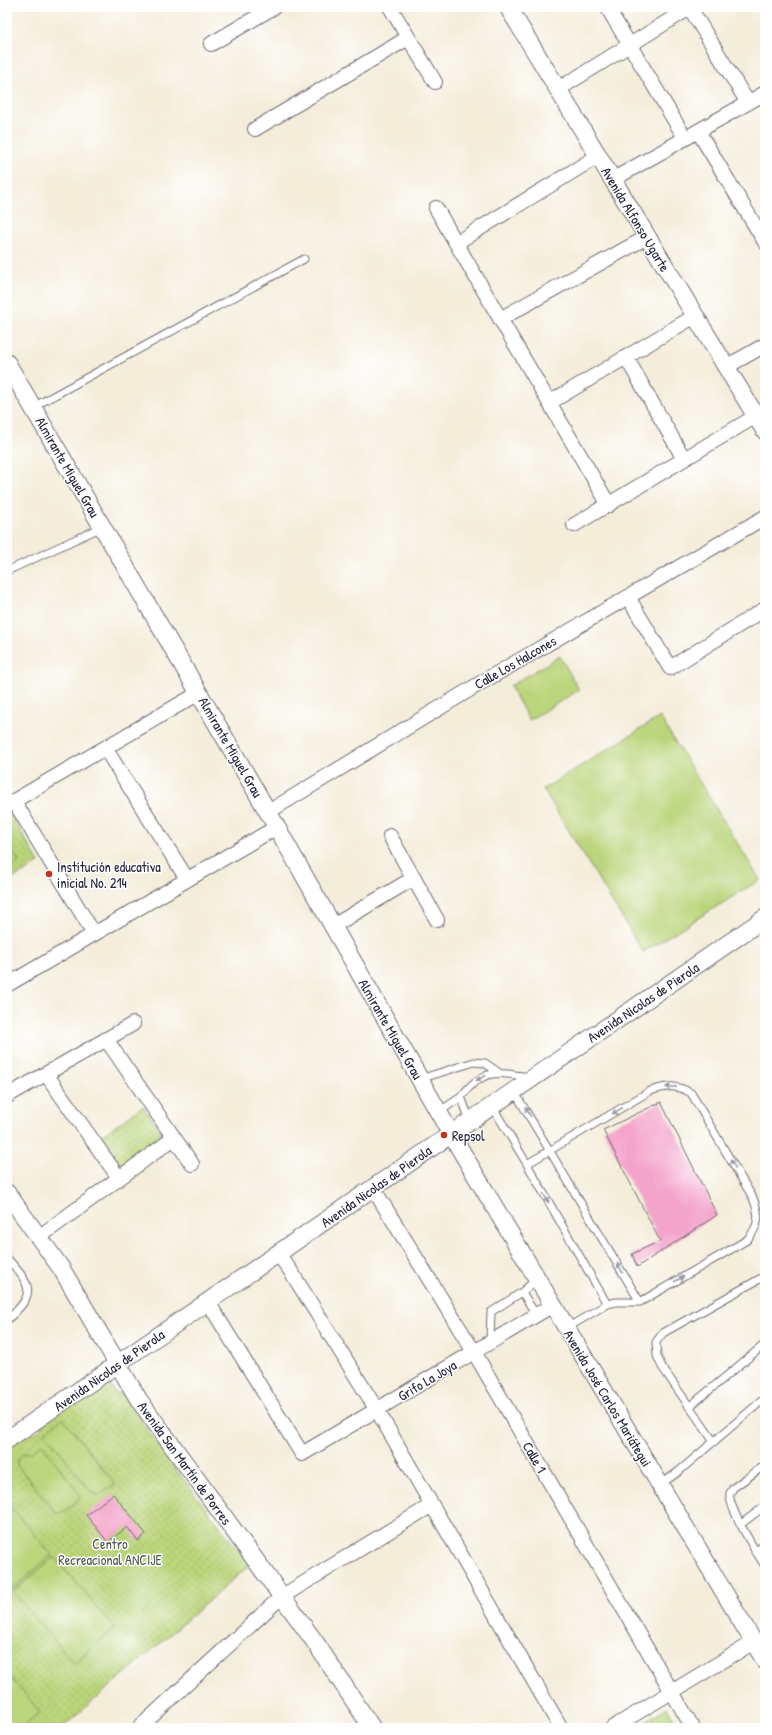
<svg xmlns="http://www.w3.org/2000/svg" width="772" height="1735" font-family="'Patrick Hand',sans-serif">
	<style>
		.grass { fill: url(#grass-dots); stroke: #6e7c5b }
		.garden { fill: #bbd57b; stroke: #6e7c5b }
		.building { fill: #f4a4cb }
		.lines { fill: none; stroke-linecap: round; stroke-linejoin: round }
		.service-casing { stroke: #6c6973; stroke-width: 9 }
		.minor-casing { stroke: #6c6973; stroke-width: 16 }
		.tertiary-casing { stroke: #6c6973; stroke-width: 19 }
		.service { stroke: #fff; stroke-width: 7 }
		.minor { stroke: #fff; stroke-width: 14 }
		.tertiary { stroke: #fff; stroke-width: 17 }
		.oneway { fill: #9c9ca7 }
		.poi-dot { fill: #c8321e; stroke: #fff; stroke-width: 1.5 }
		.labels { text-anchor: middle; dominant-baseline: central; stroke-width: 3; stroke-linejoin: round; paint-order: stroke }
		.street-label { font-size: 14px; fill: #22223b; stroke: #fff }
		.poi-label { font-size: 14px; fill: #22223b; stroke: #fff; text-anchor: start }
		.park-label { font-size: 14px; fill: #50584e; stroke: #fff }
	</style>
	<defs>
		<pattern id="grass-dots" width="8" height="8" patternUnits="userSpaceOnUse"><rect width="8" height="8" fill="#bbd57b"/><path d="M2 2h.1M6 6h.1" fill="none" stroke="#a0b76b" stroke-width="1.8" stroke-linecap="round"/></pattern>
	</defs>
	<rect width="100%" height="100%" fill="#fff"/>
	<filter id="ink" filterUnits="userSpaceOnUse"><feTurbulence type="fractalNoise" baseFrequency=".025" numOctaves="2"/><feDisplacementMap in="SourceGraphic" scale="8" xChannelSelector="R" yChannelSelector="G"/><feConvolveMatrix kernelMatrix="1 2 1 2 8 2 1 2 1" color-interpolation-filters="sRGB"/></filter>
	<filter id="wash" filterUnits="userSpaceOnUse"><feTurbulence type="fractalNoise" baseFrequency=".012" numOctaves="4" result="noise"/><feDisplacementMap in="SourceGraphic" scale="16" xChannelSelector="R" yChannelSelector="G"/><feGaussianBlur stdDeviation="0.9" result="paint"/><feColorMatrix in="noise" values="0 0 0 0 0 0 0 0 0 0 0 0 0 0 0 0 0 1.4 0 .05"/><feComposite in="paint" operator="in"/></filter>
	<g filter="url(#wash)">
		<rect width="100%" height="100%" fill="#f4edda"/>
		<path class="grass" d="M10,812l29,51 -32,19v-69z
			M143,1106l20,28 -42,31 -21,-28z
			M112,1378l-4,3 8,13 5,-2 49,70 80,103 -188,163h-55v-282l18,-12c12,1 17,-4 21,-15z
			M667,1707l12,21h-45z"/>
		<path class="garden" d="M560,656l19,34 -50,30 -19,-34z
			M660,717l100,163 -117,72 -100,-163z
			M7,841l12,21 -12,7z
			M63,1418l52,66 -15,11 -8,-2 -47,-61z
			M42,1444l38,51c-6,11 -12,15 -23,19l-40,-49 1,-6 4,-5 10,-2z
			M7,1503l45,52 -41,35 -4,-5z
			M54,1557l61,71 -41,35 -61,-71z
			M7,1673l33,39 -19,16h-14z"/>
		<g id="blocks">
			<path class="building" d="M661,1102l56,113 -80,52 -5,-13 28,-13 -57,-111z
				M113,1494l33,40 -8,7 -11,-14 -19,15 -22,-27z"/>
		</g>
	</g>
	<g filter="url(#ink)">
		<use href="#blocks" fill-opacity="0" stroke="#6c6973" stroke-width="1"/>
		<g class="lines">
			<defs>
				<path id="service" d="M33,407l271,-148
					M7,571l95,-44
					M420,1079l54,-17 11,1 13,9
					M514,1091l126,211
					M492,1106l35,58 80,140
					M439,1112l22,-15
					M470,1120l-9,-23c21,-29 36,-25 68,-20
					M527,1164l123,-73c17,-5 26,-7 41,2l62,105c7,17 7,27 -6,42l-107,62h-24l-9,2 -40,24
					M7,1258c25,28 30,35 0,62
					M522,1292l14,23
					M490,1342l1,-30 31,-20 15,-13
					M689,1407l76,-63
					M714,1442l-52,-75 -5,-11 -1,-14 7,-9 102,-57
					M765,1465l-32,23c0,0 -2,4 -3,5 -3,13 27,61 35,73
					M660,1485l18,-13 87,-74
					M741,1524l24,-18
					M755,1552l10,-8"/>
				<path id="minor" d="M390,7l45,75
					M607,7l78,131
					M690,8l58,95
					M211,44l63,-37
					M557,90l134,-83
					M255,129l153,-91
					M698,131l67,111
					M598,156l-142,87 153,262
					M612,180l153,-87
					M436,208l20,35
					M500,319l147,-82
					M626,357l58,102
					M726,367l39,-22
					M549,403l146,-87
					M574,525l182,-109
					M628,597l42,71 95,-59
					M105,748l82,131
					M14,801l80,133
					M7,805l192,-112
					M268,812l216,-131 281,-164
					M390,836l47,84
					M333,926l81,-48
					M7,985l270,-158
					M106,1039l86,125
					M46,1074l73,104
					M7,1096l126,-72
					M373,1188l101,164 219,376
					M39,1237l135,-99
					M278,1254l12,16 87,140 184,318
					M208,1302l94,152 251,-149
					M139,1728l142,-131 151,-92
					M612,1728l142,-86"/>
				<path id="tertiary" d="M508,7l257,424
					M7,363l261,449 183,322 314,527
					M7,1193l54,75 78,132 176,242 57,86
					M7,1440l758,-522"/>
			</defs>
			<use href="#service" class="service-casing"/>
			<use href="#minor" class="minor-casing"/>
			<use href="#tertiary" class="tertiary-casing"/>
			<use href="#service" class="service"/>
			<use href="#minor" class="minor"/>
			<use href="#tertiary" class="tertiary"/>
		</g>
		<defs><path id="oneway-solid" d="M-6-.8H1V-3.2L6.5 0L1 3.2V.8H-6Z"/></defs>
		<g class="oneway">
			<use href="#oneway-solid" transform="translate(481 1078) rotate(153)"/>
			<use href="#oneway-solid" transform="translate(671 1087) rotate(179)"/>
			<use href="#oneway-solid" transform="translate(617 1111) rotate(149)"/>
			<use href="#oneway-solid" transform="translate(528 1112) rotate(-122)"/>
			<use href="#oneway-solid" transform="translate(733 1164) rotate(-121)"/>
			<use href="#oneway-solid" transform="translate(546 1198) rotate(60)"/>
			<use href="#oneway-solid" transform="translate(620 1268) rotate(-120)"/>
			<use href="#oneway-solid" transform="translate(679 1279) rotate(-30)"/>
		</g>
	</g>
	<g class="poi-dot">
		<circle cx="49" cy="874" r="4"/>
		<circle cx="444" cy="1135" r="4"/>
	</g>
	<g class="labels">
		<g class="street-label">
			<text transform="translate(636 219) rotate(59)">Avenida Alfonso Ugarte</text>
			<text transform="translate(68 467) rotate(60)">Almirante Miguel Grau</text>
			<text transform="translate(515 662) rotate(-30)">Calle Los Halcones</text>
			<text transform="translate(231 747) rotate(60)">Almirante Miguel Grau</text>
			<text transform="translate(643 1002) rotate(-34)">Avenida Nicolas de Pierola</text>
			<text transform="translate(391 1029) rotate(60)">Almirante Miguel Grau</text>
			<text transform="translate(376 1186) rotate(-35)">Avenida Nicolas de Pierola</text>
			<text transform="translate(109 1370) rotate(-35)">Avenida Nicolas de Pierola</text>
			<text transform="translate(427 1380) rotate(-31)">Grifo La Joya</text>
			<text transform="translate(608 1398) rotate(59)">Avenida José Carlos Mariátegui</text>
			<text transform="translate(535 1457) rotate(60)">Calle 1</text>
			<text transform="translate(185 1463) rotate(54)">Avenida San Martín de Porres</text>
		</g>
		<g class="poi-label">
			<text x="57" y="866">Institución educativa<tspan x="57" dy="16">inicial No. 214</tspan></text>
			<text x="452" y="1135">Repsol</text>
		</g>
		<g class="park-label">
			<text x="110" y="1543">Centro<tspan x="110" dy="16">Recreacional ANCIJE</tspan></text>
		</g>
	</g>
	<rect width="772" height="1735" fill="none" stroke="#fff" stroke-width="24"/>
</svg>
